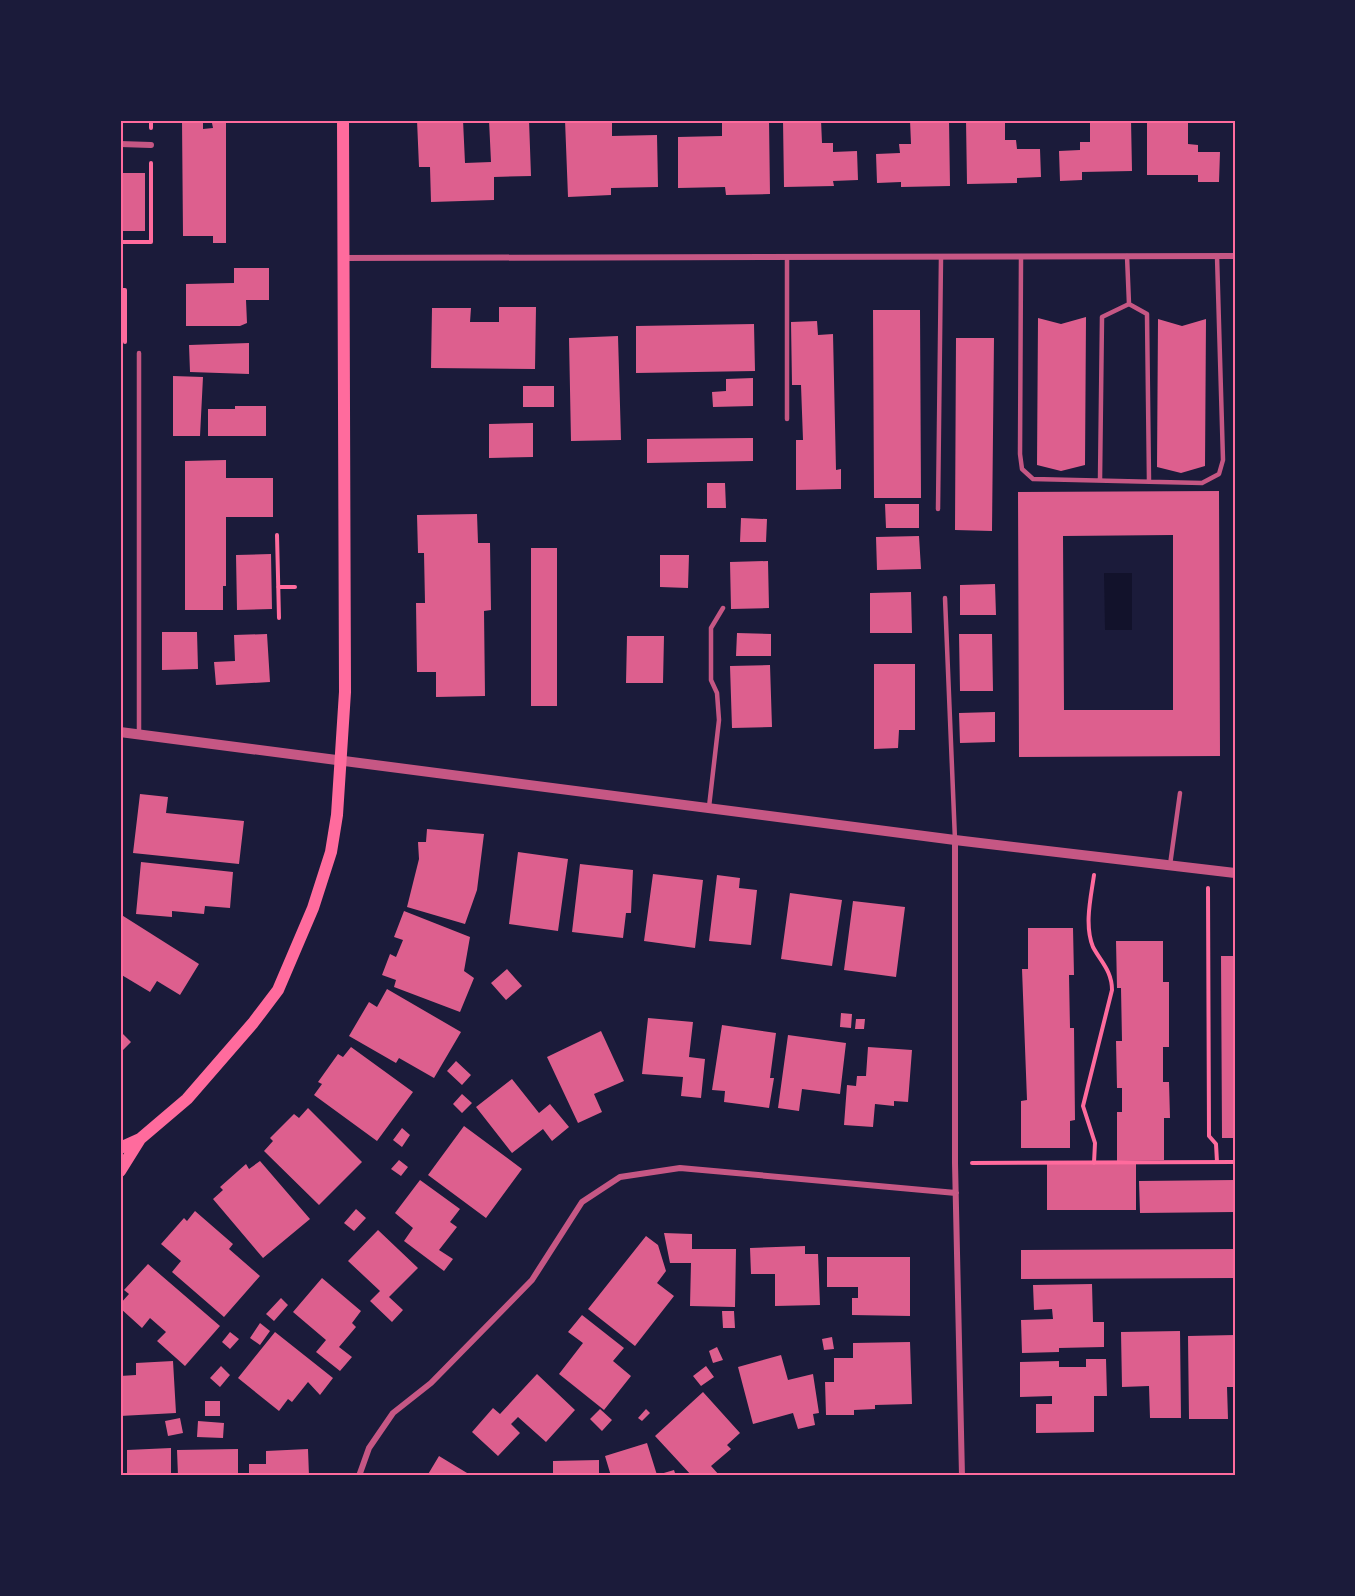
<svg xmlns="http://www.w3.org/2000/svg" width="1355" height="1596" font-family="Manrope,sans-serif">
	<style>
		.water { fill: #12122b }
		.building { fill: #dd5f8e; fill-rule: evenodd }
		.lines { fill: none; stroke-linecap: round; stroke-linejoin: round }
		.path { stroke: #ff6b9d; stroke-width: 4 }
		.service { stroke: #c65784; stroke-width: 4.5 }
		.minor { stroke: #c65784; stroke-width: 6 }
		.tertiary { stroke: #c65784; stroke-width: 10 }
		.secondary { stroke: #ff6b9d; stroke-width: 12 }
		.neatline { fill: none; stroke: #ff6b9d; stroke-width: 2 }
	</style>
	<rect width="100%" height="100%" fill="#1b1b3a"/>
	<path class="water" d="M1104,573h28v57h-27z"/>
	<path class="building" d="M182,120h21v9l10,-1 -1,-5h14v120h-13v-7h-30z
		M417,120h46l2,43 26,-1 -2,-42h40l2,56 -37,1v23l-63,2 -1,-35h-11z
		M565,120h47v16l45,-1 1,52 -47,1v7l-43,2z
		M722,120h47l1,74 -44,1 -1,-8 -47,1v-51l44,-1z
		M783,120h38l1,23h11v9l24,-1 1,29 -25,1 1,5 -50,1z
		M910,120h39l1,66 -49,1v-5l-24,1 -1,-29 24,-1 -1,-9h12z
		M966,120h39v20h11l1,9h23l1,28 -24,1v5l-50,1z
		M1090,120h41l1,51 -50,1v8l-22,1 -1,-30 21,-1v-8h10z
		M1147,120h41v24l10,1v7h22l-1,30h-21v-7h-51z
		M120,173h25v58h-25z
		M234,268h35v32h-23l1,23 -7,3h-54v-42l48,-1z
		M499,307h37l-1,62 -104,-1 1,-60h39l-1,14h29z
		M873,310h47l1,188h-47z
		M1086,317l-1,148 -24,6 -24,-6 1,-147 23,6z
		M1158,319l24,7 24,-7 -1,147 -24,7 -24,-6z
		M817,321l1,14 15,-1 3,136 5,-1v20l-45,1v-50h7l-2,-55h-9l-1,-63z
		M754,324l1,47 -119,2v-47z
		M618,336l3,104 -50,1 -2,-103z
		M956,338h38l-2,193 -37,-1z
		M249,343v31l-59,-2 -1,-27z
		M173,376l30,1 -3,59h-27z
		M753,378v28l-40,1 -1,-15 14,-1v-12z
		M523,386h31v21h-31z
		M235,406h31v30h-58v-27h27z
		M533,423v34l-44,1v-34z
		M753,438v23l-106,2v-24z
		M226,460v18h47v39h-47v69h-3v24h-38v-149z
		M707,483h18l1,25h-19z
		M1219,491l1,265 -201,1 -1,-265zM1173,535v175h-109l-1,-174z
		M885,504h34v24h-33z
		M477,514l1,29h12l1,67 -7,1 1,85 -49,1v-25h-19l-1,-69h9l-1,-50h-6l-1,-38z
		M741,518l26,1 -1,23h-26z
		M919,536l2,33 -44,1 -1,-33z
		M531,548h26v158h-26z
		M271,554l1,55 -35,1 -1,-55z
		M660,555h29l-1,33 -28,-1z
		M768,561l1,47 -38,1 -1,-47z
		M995,584l1,31h-36v-30z
		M911,592l1,41h-42v-40z
		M162,632h35l1,37 -36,1z
		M737,633l34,1v22h-35z
		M267,634l3,48 -54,3 -2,-23 21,-1 -1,-26z
		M959,634h33l1,57h-33z
		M627,636h37l-1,47h-37z
		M874,664h41v66h-16l-1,18 -24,1z
		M770,665l2,62 -40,1 -2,-62z
		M995,712v30l-35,1 -1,-30z
		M140,794l28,3 -2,16 78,8 -5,43 -106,-11z
		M427,829l57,5 -7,56 -12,34 -58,-17 12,-48 -1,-17h8z
		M518,852l50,7 -10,72 -49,-7z
		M141,862l92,10 -3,36 -25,-2 -1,8 -32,-3v6l-36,-3z
		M580,864l53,6 -2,43h-5l-3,25 -51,-6z
		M653,874l50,6 -8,68 -51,-7z
		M717,875l23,3 -1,10 18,2 -6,55 -42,-4z
		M790,893l52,7 -10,66 -51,-7z
		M853,901l52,6 -9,70 -52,-7z
		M404,911l66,26 -6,34 10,7 -14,34 -66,-25 2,-7 -14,-5 8,-21 6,3 7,-17 -9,-3z
		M120,914l79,50 -19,31 -23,-14 -7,11 -30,-18z
		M1028,928h45l1,47h-5l1,53h4l1,92 -5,1v27h-49v-47l6,-1 -5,-131h6z
		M1116,941h47v41h6v65h-6v35h6l1,36h-6v42l-47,1v-49h5v-24h-5l-1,-47h6l-1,-53h-4z
		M1221,956h14v182h-13z
		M507,969l15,17 -16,14 -15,-17z
		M387,989l74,43 -27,46 -35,-20 -3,5 -47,-27 20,-34 8,5z
		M841,1013l11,1 -1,14 -11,-1z
		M648,1018l45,4 -4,35 16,2 -4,39 -20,-2 2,-19 -41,-3z
		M856,1019h9l-1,10h-9z
		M722,1025l54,8 -6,45h4l-5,30 -45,-6 1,-11 -13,-1z
		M120,1031l11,11 -11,11z
		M601,1031l23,50 -30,13 8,18 -24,11 -31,-66z
		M788,1035l58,8 -6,51 -38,-5 -3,22 -21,-3z
		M351,1047l62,45 -36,49 -63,-46 8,-11 -4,-2 20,-28 5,3z
		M868,1047l44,3 -4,52 -14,-1v5l-19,-2 -2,23 -29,-2 3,-40 9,1 1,-10h9z
		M456,1061l15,14 -9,10 -15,-14z
		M512,1079l27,34 11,-9 19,23 -17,14 -9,-12 -31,24 -36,-46z
		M462,1094l10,9 -10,10 -9,-9z
		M308,1108l54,54 -43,43 -55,-54 9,-10 -3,-3 24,-24 5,4z
		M464,1126l58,43 -36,49 -58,-43z
		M402,1128l8,7 -8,12 -9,-7z
		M399,1160l9,7 -7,9 -10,-7z
		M260,1161l50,58 -47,39 -50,-59 10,-9 -3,-3 26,-23 3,5z
		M1047,1163h89v47h-89z
		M420,1180l40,29 -10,13 7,5 -18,23 14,9 -9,12 -40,-30 9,-13 -18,-15z
		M1235,1180v32l-95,1 -1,-32z
		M356,1209l10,9 -12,13 -10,-8z
		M195,1211l38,33 -4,5 31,27 -36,41 -52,-45 9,-11 -20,-17 23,-26 3,3z
		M378,1230l40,38 -29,29 14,13 -11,12 -22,-21 10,-10 -32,-30z
		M664,1233l28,1v15h44l-1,58 -45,-1 1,-43h-21z
		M646,1236l12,9 8,26 -9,12 17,13 -39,50 -47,-37z
		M805,1246v8h13l2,51 -45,1v-32h-24l-1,-26z
		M1235,1249v29l-214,1v-29z
		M827,1257h83v59l-58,-1v-17h6v-11h-31z
		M148,1264l72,62 -35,40 -28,-25 9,-9 -16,-14 -8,10 -22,-20v-4l9,-10 -5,-4z
		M322,1278l39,33 -9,12 4,4 -17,20 13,10 -12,14 -24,-19 10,-12 -33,-28z
		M1092,1284l1,38h11v25l-45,1v4l-37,1 -1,-33 32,-1 -1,-10 -18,1 -1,-25z
		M281,1298l7,7 -14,16 -8,-7z
		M722,1311h12l1,17h-12z
		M582,1315l42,33 -11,13 18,15 -27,34 -45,-36 24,-31 -15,-11z
		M260,1323l10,8 -10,14 -10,-7z
		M1180,1331l1,87h-31l-1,-32 -27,1 -1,-55z
		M230,1332l9,7 -9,10 -8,-7z
		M275,1332l58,46 -13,17 -12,-13 -16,20 -4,-3 -9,12 -41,-33z
		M1235,1335v52h-8l1,32h-39l-1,-83z
		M832,1337l2,12 -10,1 -2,-11z
		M910,1342l2,62 -37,1v4l-21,1v5h-28l-1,-33h9v-24h19v-15z
		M717,1347l6,13 -10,3 -4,-12z
		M781,1355l7,25 25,-6 6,39 -6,1 2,11 -17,4 -5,-16 -40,11 -15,-57z
		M1086,1359h20l1,37h-13v36l-58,1v-29h16v-8l-32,1v-35l39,-1v6h27z
		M173,1361l3,52 -56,3v-40l16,-1v-12z
		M221,1366l9,9 -10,12 -10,-9z
		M706,1366l8,11 -13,9 -8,-10z
		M537,1374l38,36 -29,32 -28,-25 -7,7 9,9 -22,23 -26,-24 21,-24 7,6z
		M703,1392l37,41 -13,12 4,4 -20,17 9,10h-28l-37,-40z
		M205,1401h15v15h-15z
		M600,1409l12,11 -10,11 -12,-12z
		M646,1409l4,4 -8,8 -4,-3z
		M180,1418l3,15 -15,3 -3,-15z
		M198,1421l26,2 -1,15 -26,-1z
		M647,1443l10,32 17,-5 2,6h-65l-6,-20z
		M171,1448v28h-44v-26z
		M238,1449v27h-60l-1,-26z
		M308,1449l1,27h-60v-12h17v-13z
		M439,1456l33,20h-45z
		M599,1460v16h-46v-15z"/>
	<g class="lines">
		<path class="path" d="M151,120v8
			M120,242h31v-79
			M120,290h5v52
			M277,535l2,83
			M278,587h17
			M1094,875c-3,22 -10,50 -1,72 8,15 19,24 19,43l-29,116 12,37 -1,20
			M1208,888l1,248 7,8 1,18
			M972,1163l263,-1"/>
		<path class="service" d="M1127,256l2,48
			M1021,257l-1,197 2,15 11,10 169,4 17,-9 4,-14 -6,-204
			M1129,304l18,10 2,167
			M139,353v381
			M787,419v-161
			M1100,480l2,-163 27,-13
			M938,509l3,-252
			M945,598l10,242
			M709,807l10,-87 -2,-27 -6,-13v-52l12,-20
			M1170,865l10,-72"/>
		<path class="minor" d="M120,144l31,1
			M342,258l893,-2
			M955,840v323l7,313
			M359,1476l10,-28 24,-35 38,-30 101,-103 50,-78 38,-25 60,-9 276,25"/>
		<path class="tertiary" d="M120,732l835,108 280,33"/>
		<path class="secondary" d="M120,1148l20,-9 47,-40 66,-76 25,-33 35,-82 18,-56 6,-37 8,-123 -2,-572
			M120,1171l20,-32"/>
	</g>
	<rect width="1355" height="1596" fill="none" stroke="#1b1b3a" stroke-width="243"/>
	<rect x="122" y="122" width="1112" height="1352" class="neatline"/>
</svg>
